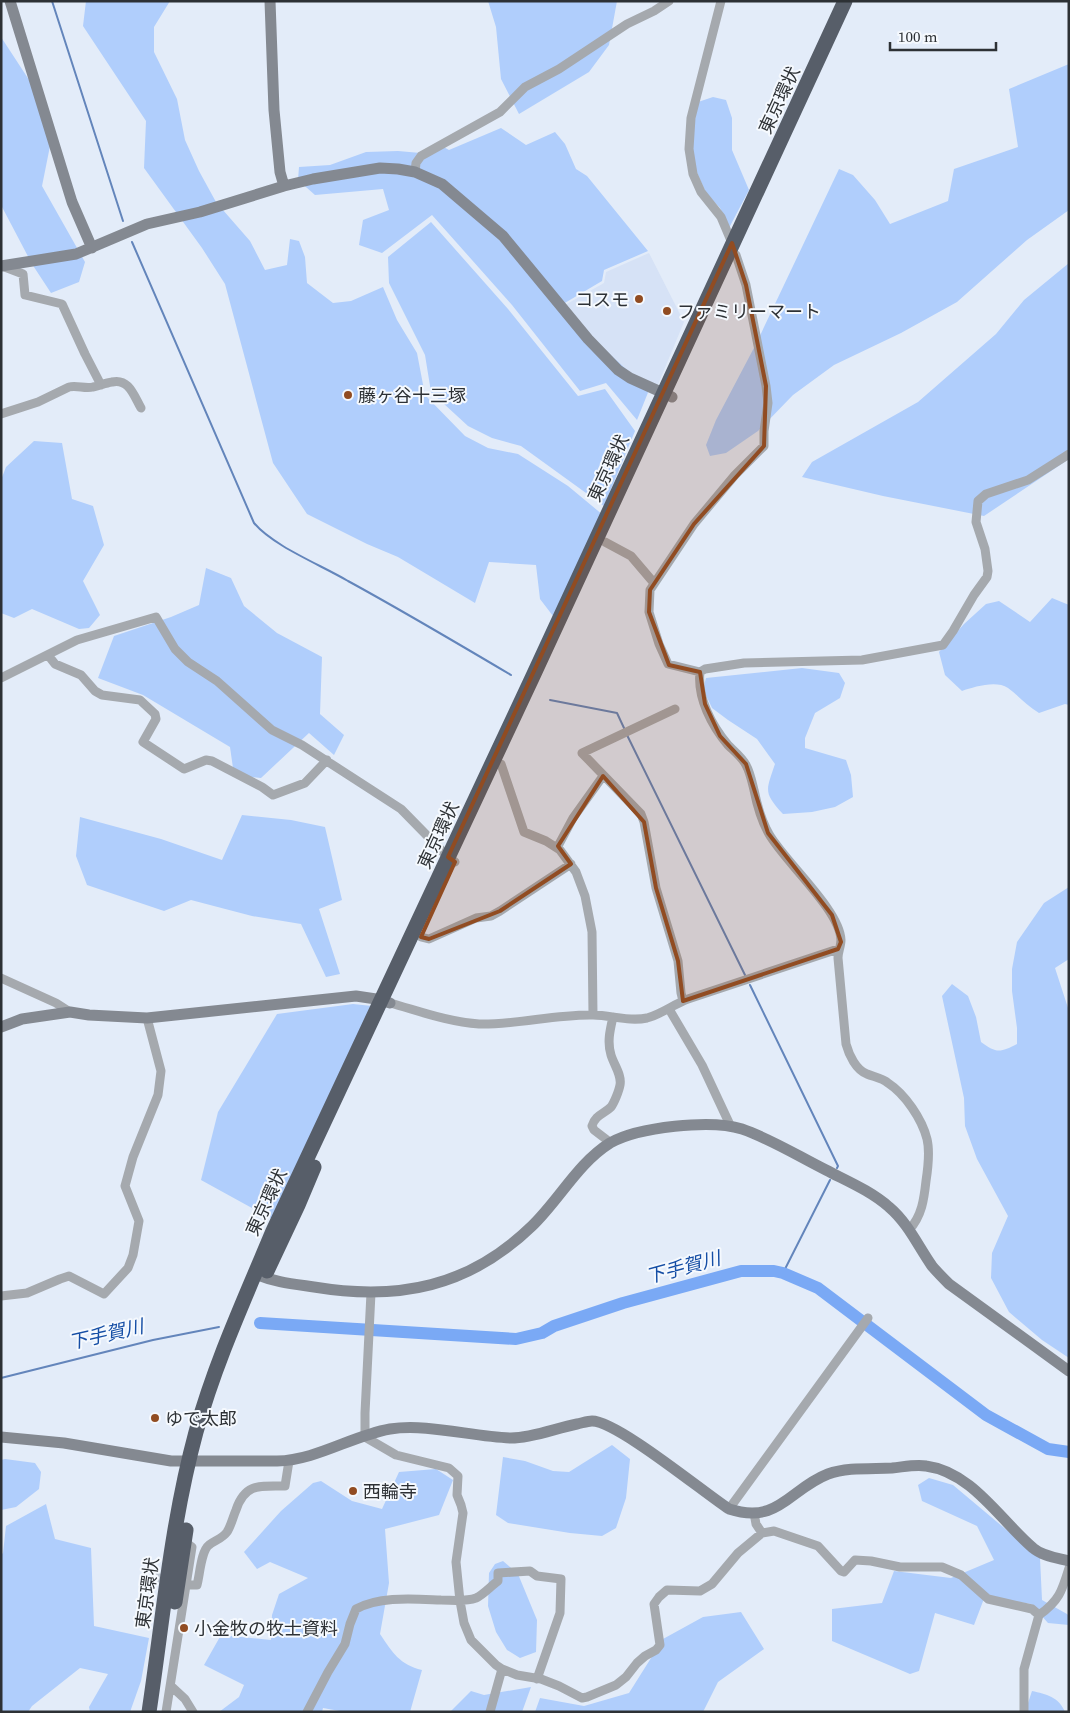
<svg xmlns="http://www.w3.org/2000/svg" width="1070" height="1713" font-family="'Source Serif 4','Noto Sans JP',serif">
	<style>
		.built { fill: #d6e2f6 }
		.green { fill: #b0cefc }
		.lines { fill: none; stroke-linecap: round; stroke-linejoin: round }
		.stream { stroke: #6385bb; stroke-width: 2 }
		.river { stroke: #7aa9f5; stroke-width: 12 }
		.street-tunnel { stroke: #bfc7d2; stroke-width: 9; stroke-dasharray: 9 4.5; stroke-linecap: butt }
		.street { stroke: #a5a9ae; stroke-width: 9 }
		.secondary { stroke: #848991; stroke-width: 11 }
		.highway { stroke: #575e69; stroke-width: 15 }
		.marked { fill: #914c22; fill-opacity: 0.2; stroke: #914c22; stroke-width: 4; stroke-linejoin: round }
		.poi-dot { fill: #914c22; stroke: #f5f9fe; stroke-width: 2 }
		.labels { text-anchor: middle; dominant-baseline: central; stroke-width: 4; stroke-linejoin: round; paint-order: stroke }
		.street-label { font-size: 18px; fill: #2d3135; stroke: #f5f9fe }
		.poi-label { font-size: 18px; fill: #2d3135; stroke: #f5f9fe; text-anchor: start }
		.water-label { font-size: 19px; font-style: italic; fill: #154ea5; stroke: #f5f9fe }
	</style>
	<rect width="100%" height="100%" fill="#e3ecf9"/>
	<path class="built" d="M649,253l35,69 -27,65 -38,-19 -54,-63 39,-22 2,-11z"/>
	<path class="green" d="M86,1h84l-16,26v25l23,47 8,41 14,31 17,31 34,39 15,29 22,-5 3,-26 9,2 6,16 2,26 26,20 18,-2 32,-14 14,33 20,33 8,42 40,41 23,12 30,6 50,32 35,29 -50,101 -13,-17 -4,-34 -47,-3 -14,41 -77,-46 -31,-13 -60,-30 -34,-51 -48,-179 -23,-36 -58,-80 2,-47 -63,-95z
		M488,1h129l-8,44 -20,27 -70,42 -18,-35 -5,-52z
		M1,37l34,52 19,37 -12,60 43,76 -6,20 -28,11 -19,-29 -31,-59z
		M1069,64v146l-42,30 -70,62 -56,31 -67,32 -41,30 -35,36 -32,22 -16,3 -4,-11 10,-25 40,-76 83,-175 14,6 22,25 15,24 58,-23 6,-32 64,-22 -9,-58z
		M713,97l13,3 6,18v32l17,40 -20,38 -9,-20 -14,-15 -12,-27 -2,-30 6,-34z
		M501,128l25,17 29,-13 10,12 11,25 11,7 61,75 -44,19 -2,11 -44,26 91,83 -12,30 -31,-37 -26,8 -68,-86 -80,-90 -50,38 -23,-8 4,-25 26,-10 -6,-21 -68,6 -17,-15 1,-13 31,-2 36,-13 32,-1 34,3 8,-9 9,5z
		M431,222l77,87 70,87 27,-7 30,42 -31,75 -83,-60 -29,-8 -24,-12 -37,-34 -6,-37 -36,-72 -1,-26z
		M1069,263v196l-85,57 -101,-20 -81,-19 10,-15 106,-60 78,-68 28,-34z
		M34,441l28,2 10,56 21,7 11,39 -21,36 17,34 -11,13 -10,1 -47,-20 -18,9 -13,-5v-133l5,-13z
		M206,568l25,10 13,28 33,27 45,24 -2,57 24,21 -10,20 -25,-22 -48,45 -27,-3 -4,-28 -87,-52 -45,-17 16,-42 57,-19 28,-12z
		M1052,598l17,7v100l-4,-1 -26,9c-12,-7 -20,-17 -31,-25 -12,-8 -34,-1 -46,3l-17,-16 -6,-23 25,-28 22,-20 13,-3 31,21z
		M802,668l37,5 6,10 -5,15 -25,15 -10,25v10l41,12 5,15 2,22 -18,10 -23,5 -29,2c-20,-22 -17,-23 -8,-50l-18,-25 -29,-19 -16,-12 -9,-19 3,-11z
		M242,815l49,5 34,7 17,73 -23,9 21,65 -14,3 -25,-53 -49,-8 -61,-16 -27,11 -77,-26 -11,-29 4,-39 81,22 61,21z
		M1069,887v72l-14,9 14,43v347l-27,-18 -33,-28 -18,-34 1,-25 16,-37 -31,-57 -12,-33 -1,-28 -22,-102 10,-12 16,12 8,21 5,25c15,11 19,11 36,2v-16l-5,-37v-22l5,-27 27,-39z
		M353,1004l19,2 -100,213 -71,-39 17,-68 59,-98z
		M612,1445l18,14 -4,39 -10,30 -14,8 -32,-3 -62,-10 -12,-8 7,-58 22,4 28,10 16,1z
		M5,1459l30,4 6,9 -2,17 -23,18 -15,3v-50z
		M436,1469l17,11 -14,35 -54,14 4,54 -9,51c12,18 20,31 42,36l-12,42h-65l-22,-4 -1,4h-103l20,-15 5,-12 -40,-20 17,-30 50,5 1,-25 7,-21 29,-16 -38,-16 -13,7 -13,-17 37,-41 32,-28 8,-2 31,20 30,8 17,-37z
		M929,1478l24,7 87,73 2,42 25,14 2,2v9l-21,-2 -17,-19 -46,-8 -11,29 -39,-12 -16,58 -9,3 -78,-33v-32l50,-6 12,-32 57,7 43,-18 -17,-34 -55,-25 -4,-16z
		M46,1504l9,35 36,9 3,78 55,12 -8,43 -11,31h-40l-1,-5 19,-33 -28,-6 -48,38 -4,6h-27v-157l2,-2 3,-27z
		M503,1561l15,13 19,46 -1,32 -16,6 -13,-8 -11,-18 -8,-26 1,-33 6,-9z
		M741,1612l23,37 -46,33 -15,30h-168l5,-14 44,8 45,-13 34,-54 40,-22z
		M531,1687l-9,25h-72l21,-21 13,4z
		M1032,1691c14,3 27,6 33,21h-40z"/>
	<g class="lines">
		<path class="stream" d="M52,1l71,220
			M132,242l122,281c19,23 67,42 94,58 55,30 109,62 163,94
			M550,700l67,13 7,15
			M627,735l118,240
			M750,985l88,181 -1,2
			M783,1273l47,-93
			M1,1378l152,-38 66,-13"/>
		<path class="river" d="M260,1323l256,16 26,-6 12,-7 69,-23 118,-32h33l9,2 35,15 168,127 62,34 21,3"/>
		<path class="street-tunnel" d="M152,1576l19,5"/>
		<path class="street" d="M721,1l-30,117 -2,31 4,25 8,18 20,25 11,26
			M415,172l1,-9 5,-7 79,-44 25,-25 34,-18 68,-45 27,-13 15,-10
			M736,255l10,30 20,101 2,17 -4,28v15l-29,29 -41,49 -44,66 -1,22 10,32 9,20 32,8 5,-3 39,-6 118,-3 81,-15 10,-14 21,-36 13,-18 1,-6 -3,-22 -9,-27 2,-21 8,-7 42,-14 41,-26
			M2,266l21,8 2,21 37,9 23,50 16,31
			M1,414l37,-12 31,-15c8,-2 16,2 24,0 6,-1 12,-4 19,-5 17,-4 22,14 29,26
			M605,542l26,14 23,27
			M48,655l7,9 26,11 14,16 7,4 38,5 15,14 1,5 -13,23 41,27 22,-9 6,1 50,26 11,8 32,-12 22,-23
			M700,672c-3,26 12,54 28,73 6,6 14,12 18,20 4,7 6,17 8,25 3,15 7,30 15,44 16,28 71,76 72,106 0,6 -3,12 -3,18l8,86c3,11 10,26 21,30 7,3 15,4 21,9 17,11 34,36 39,56 3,12 1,29 -1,42 -2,18 -4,35 -17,49
			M1,678l76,-38 79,-23 19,32 13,13 29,19 55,49 30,15 99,64 47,48 7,5
			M675,709l-93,44 59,61 3,8 12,66 22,73 3,32 2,8
			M501,764l23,68 22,9 14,9 16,22 9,24 7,36 1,83
			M557,848l16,-30 30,-42
			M421,937l8,2 47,-21 15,-2 9,-5 71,-47
			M1,978l55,25 14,9
			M390,1003c29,8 58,19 89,21 38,1 76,-10 114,-9 18,0 36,7 54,3 15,-4 27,-14 41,-19l150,-50
			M669,1009l33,56 29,62
			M611,1143l-17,-13 -2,-4c3,-11 12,-12 19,-19 3,-4 8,-16 9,-22 2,-10 -6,-20 -9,-30 -4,-13 -1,-25 2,-38
			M371,1293l-6,120v24l31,18 53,13 9,8 -1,19 4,10 2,8 -7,49 4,39 4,22 7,17 25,25 6,4 15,6 24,4 18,7 23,12 5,-1 29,-12 10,-8 11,-14 8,-7 11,-6 4,-5 -6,-41 5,-7 8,-7 33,1 12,-7 26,-31 24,-20 12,-2 44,15 23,25 3,1 11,-12 16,1 29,6h42l19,8 27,24 44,10 7,6 -15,54v43
			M1,1296l26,-3 33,-14 9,-3 35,18 24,-26 5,-13 6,-34 -14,-35 8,-29 25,-62 3,-24 -14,-53
			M729,1509l139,-191
			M754,1513l2,11 6,9
			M186,1585h11c3,-11 4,-34 12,-40 6,-5 13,-6 18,-13 4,-6 6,-15 9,-22 9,-27 24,-24 49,-24l4,-25
			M1039,1615c20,-14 23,-24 30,-47
			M171,1686l14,13 8,13
			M166,1712l26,-165 -8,-6
			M307,1712l21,-40 17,-28 5,-20 6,-15c24,-13 57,-10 85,-9 11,0 24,2 35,-2 7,-3 15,-12 22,-17v-8l32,-2 7,5 24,3 -1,34 -23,66
			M490,1712l12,-43"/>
		<path class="secondary" d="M10,1l62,201 20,46
			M270,1l4,109 6,62 4,14
			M1,266l75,-12 71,-30 53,-12 84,-26 29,-7 67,-11 18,1 17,3 27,12 61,52 85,103 30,31 12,8 42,19
			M1,1027l21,-8 48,-7 19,3 58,3 209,-22 20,3 14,4
			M255,1274c19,8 39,10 59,13 85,14 155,0 218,-61 27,-26 46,-63 78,-83 28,-16 101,-24 132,-14 29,10 56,27 84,41 21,11 45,21 63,37 19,16 29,39 43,59 5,6 11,12 17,18l120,87
			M1,1437l63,6 107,18h106c40,-1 74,-25 113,-32 37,-6 83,8 121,9 22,0 45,-10 66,-14 5,-1 11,-3 15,-3 25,0 111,71 137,88 50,16 60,-20 99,-35 19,-7 44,-5 64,-6 11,-1 24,-4 34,-2 46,6 74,54 107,82 9,8 25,10 36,13"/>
		<path class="highway" d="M267,1271l31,-66 16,-38
			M175,1602l11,-72
			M149,1712c14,-93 22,-188 47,-280 19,-69 49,-134 77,-201l260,-555 312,-675"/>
	</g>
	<path class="marked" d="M732,243l14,42 20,101 -2,60 -70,78 -44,66 -1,22 20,53 31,7 5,32 15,32 26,28 22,69 64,82 9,27 -3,7 -155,52 -5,-40 -22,-73 -12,-66 -41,-46 -45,70 13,18 -71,47 -71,28 -8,-2 34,-75 -7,-5z"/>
	<g class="poi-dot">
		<circle cx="639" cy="299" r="5"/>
		<circle cx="667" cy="311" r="5"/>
		<circle cx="348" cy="395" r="5"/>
		<circle cx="155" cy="1418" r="5"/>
		<circle cx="353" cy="1491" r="5"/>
		<circle cx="184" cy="1628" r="5"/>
	</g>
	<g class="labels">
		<g class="street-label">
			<text transform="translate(779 100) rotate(-65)">東京環状</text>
			<text transform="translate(608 468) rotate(-65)">東京環状</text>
			<text transform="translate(438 835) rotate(-65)">東京環状</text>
			<text transform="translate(266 1202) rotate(-65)">東京環状</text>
			<text transform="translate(147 1593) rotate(-82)">東京環状</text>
		</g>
		<g class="poi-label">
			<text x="629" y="299" text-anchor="end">コスモ</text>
			<text x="677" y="311">ファミリーマート</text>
			<text x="358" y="395">藤ヶ谷十三塚</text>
			<text x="165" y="1418">ゆで太郎</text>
			<text x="363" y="1491">西輪寺</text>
			<text x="194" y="1628">小金牧の牧士資料</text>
		</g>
		<g class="water-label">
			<text transform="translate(683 1267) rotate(-15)">下手賀川</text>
			<text transform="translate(106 1334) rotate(-13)">下手賀川</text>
		</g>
	</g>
	<rect width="1070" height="1713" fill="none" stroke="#2d3135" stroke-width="5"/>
	<path d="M890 42v8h106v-8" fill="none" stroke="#2d3135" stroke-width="2.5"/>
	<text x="898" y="42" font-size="15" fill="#2d3135" stroke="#f5f9fe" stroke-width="4" paint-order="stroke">100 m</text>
</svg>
